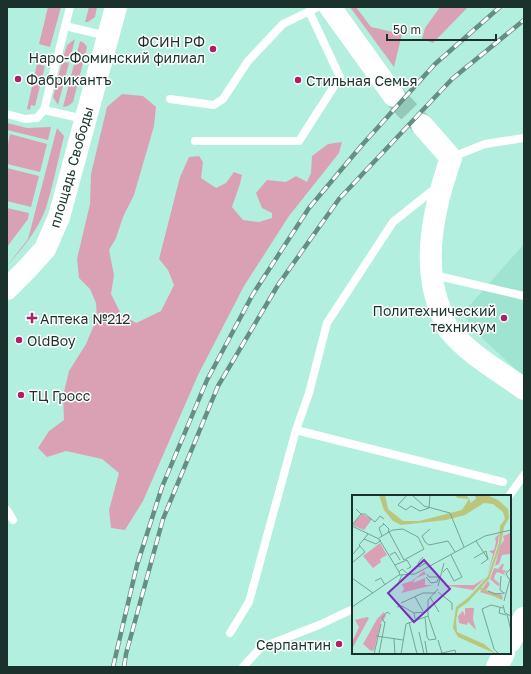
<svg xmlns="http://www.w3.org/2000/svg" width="531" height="674" font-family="'Golos Text',sans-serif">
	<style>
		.built { fill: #9fe4d1 }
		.green { fill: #daa1b5 }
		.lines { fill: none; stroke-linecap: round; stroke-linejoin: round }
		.secondary-tunnel { stroke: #94c9ba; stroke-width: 22; stroke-dasharray: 22 11; stroke-linecap: butt }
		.lane { stroke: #fff; stroke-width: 8 }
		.secondary { stroke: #fff; stroke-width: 22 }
		.rail-casing { stroke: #658f83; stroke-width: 4.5 }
		.rail { stroke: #fff; stroke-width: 3; stroke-dasharray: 9; stroke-linecap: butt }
		.poi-dot { fill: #a92167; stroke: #fff; stroke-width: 1.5 }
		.labels { text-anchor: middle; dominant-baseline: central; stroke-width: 3; stroke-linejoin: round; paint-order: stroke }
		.poi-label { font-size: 14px; fill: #1a322b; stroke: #fff; text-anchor: start }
		.street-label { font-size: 14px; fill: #1a322b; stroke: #fff }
		.inset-river { fill: none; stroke: #bbc57c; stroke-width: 2 }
		.inset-road { fill: none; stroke: #76a396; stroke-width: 1 }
		.view { fill: #7b2cbf; fill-opacity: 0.15; stroke: #7b2cbf; stroke-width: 2 }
		.inset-edge { fill: none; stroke: #1a322b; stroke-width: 2 }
	</style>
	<rect width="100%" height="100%" fill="#b3efde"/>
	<path class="built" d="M524,244v133l-40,-37 -22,-26z"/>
	<path class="green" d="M48,7h13l-11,40 -11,-3z
		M89,7h8l-2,10 -7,5h-3z
		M350,7h6l15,20 31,7 -8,33z
		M440,7h28l-35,36 -11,-4 3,-11z
		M75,39l-5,20 -7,-1 4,-13z
		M80,41l4,2 3,4 -14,55 -5,4 -5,1z
		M62,62l7,1 -11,42 -5,-8z
		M37,64l8,2 -10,40 -4,-1 -1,5 -3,-1z
		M122,94l21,2 13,11 -2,19 -20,69 -11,22 -7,21 -7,12 5,25 -3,19 10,20 15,9 25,-12 13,-26 -6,-15 -9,-11 21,-82 9,-20 10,-1 4,6 -2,16 15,10 10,-5 8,-11 8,3 -2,9 -8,23 11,13 16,2 13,-4v-5l-10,-5 -6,-15 11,-13 19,2 10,-6 11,6 4,-9 1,-17 16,-12 14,-2 -3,11 -50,63 -45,70 -46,89 -55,126 -18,29 -14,-2 -2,-18 10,-37 -17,-14 -36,-8 -19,6 -9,-9 11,-17 15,-11 -1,-24 6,-25 17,-27 11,-26 -1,-15 -6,-14 -11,-11 -2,-19 13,-55 1,-30 16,-67z
		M7,123l20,5 24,-1 -3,13 -41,-10z
		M57,128l7,8c-6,24 -11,49 -18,72 -8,22 -24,41 -39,58l21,-27z
		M10,134l37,10 -7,28 -33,-8v-15z
		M7,168l32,8 -8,31 -24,-6z
		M7,208l22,5 -1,6 -21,28z"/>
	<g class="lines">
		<path class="secondary-tunnel" d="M394,96l28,29"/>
		<path class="lane" d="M65,26l42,10
			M170,99l44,6 9,-6 25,-38 35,-37 35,-17
			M44,110l40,9
			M7,114l18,5 12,-1 7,-8 26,-103
			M195,141h104l41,-64 -31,-66
			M452,157l33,-13 39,-6
			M434,275l90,21
			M296,430l207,52
			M509,496l15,-21
			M7,510l6,10
			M230,633l19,-31 47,-172 13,-37 18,-70 66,-101 44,-35
			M243,667l17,-19 59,-23 34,-16"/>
		<path class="secondary" d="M330,7l64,89
			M422,125l29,33c-17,49 -31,107 -9,156 2,6 4,13 8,17 20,24 49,40 74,58
			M7,289l20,-20 18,-20 14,-32 57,-210
			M510,642l14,-24
			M497,667l7,-14"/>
		<defs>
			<path id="rail" d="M113,667l24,-102 25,-78 45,-107 46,-86 56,-86 53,-63 73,-81 65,-57
				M124,667l2,-13 37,-135 55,-133 60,-101 61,-86 113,-120 72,-59"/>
		</defs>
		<use href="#rail" class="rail-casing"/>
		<use href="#rail" class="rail"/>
	</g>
	<g class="poi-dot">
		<circle cx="213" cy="49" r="4"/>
		<circle cx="18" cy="79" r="4"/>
		<circle cx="298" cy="80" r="4"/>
		<path d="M30 312h4v4h4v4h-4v4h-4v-4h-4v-4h4z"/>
		<circle cx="504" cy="318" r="4"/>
		<circle cx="19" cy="340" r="4"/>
		<circle cx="21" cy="395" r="4"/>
		<circle cx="339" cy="644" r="4"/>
	</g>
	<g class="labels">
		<g class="poi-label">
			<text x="205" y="41" text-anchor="end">ФСИН РФ<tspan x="205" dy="16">Наро-Фоминский филиал</tspan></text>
			<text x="26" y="79">Фабрикантъ</text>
			<text x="306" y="80">Стильная Семья</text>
			<text x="496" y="310" text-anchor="end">Политехнический<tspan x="496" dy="16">техникум</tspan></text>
			<text x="40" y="318">Аптека №212</text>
			<text x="27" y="340">OldBoy</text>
			<text x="29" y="395">ТЦ Гросс</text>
			<text x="331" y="644" text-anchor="end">Серпантин</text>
		</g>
		<g class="street-label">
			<text transform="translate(71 167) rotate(-74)">площадь Свободы</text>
		</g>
	</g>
	<g transform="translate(352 495)">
		<rect width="159" height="159" fill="#b3efde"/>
		<path d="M10,19l10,5 -8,11 -12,-5zM158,38l1,21 -9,1 -3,9 -4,2 5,-20 4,-6 -1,-4zM147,39l-1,9 -11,33 6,-22 -4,-3 5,-1 2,-8 -1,-4zM28,48l7,12 -7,4 1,3 -8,6 -10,-12zM150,69h2l-2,6 6,1 -4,2 1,2 -8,-3 -2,3 -1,4 6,5 -2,2 -8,-7 4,-11 4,1zM72,76l2,3 -10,4 -3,5 12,-5v7h8l-32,8 3,-4 -2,-5 10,-3zM133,83l-12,12 -30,-5h31zM136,86l2,3 -4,6 16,5 1,4 -23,-7zM113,113h9l-1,11 3,11 -8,-8 -1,3 -8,-2 -1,-7 5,-5 2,5zM32,117l2,4 -5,7 -7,27 -3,1 -8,-7 14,-25zM15,122l2,1 -17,31v-7l7,-15 -4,-7z" fill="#daa1b5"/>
		<path d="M27,0h6l3,14 15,12h16l43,-11 7,-11 -11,-1 -4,-3h12l4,5v3l6,-4 -1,-4 14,1 9,4 10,9 1,9 -5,9 -3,17 -12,35 -21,23 -10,7 -2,12 1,11 27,12 12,10 -38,-17 -5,-9 3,-21 13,-10 19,-21 11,-33 1,-17 5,-7 -2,-7 -10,-8 -9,-1 -19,12 -19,5 -45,5 -8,-4 -9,-11z" fill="#bbc57c"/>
		<path class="inset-river" d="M128,93l22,11"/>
		<path class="inset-road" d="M55,0l-9,10 8,5 5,-4 9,5 9,-3 1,-13M60,0l12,11 26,7 14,34M9,19h4l10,8 5,-6 4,3M31,28l6,6 -1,4M0,30l9,-11 -5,-5M0,31l27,13 20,33M78,34l-8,7 3,6 4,3 19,-4 7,11M16,39l-4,5 12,5 5,-4M30,41l-3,-8 5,-4M27,43l10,-6 4,-2 10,-1 15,8 6,12 -20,11 -15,-28M124,46l12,18M0,60l8,-9M38,60l5,-3 5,8M71,62l-5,6 1,4 8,-5M122,63l12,-7 2,8 -7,5M0,68l13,-11 -6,-7 5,-6M43,70l12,-5 4,7 -4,2M91,77l4,-4 7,13 8,-4 -11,-22M75,79l2,3h10M48,80l-1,-3 3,-3 6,5M149,81l-1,14 4,3M74,82l5,6 6,-1 2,-5M0,83l21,15M157,84l-3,-5 4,-5M23,86l6,-3 4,7M45,91l5,-11M86,91l6,-23M136,96l7,3 10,-1M86,97l14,11v7M63,102l8,14M78,102l9,15M152,106l7,-26M49,108l22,-10h13M151,110l2,8 6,3M0,112l47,-32 16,-1 70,-38 26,-6M45,112l5,-1 12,7M148,113l-1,5 7,2M155,119l4,17M73,122l2,20 2,3 7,-1 -8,-23M63,124l-1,-6 11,-1M57,127l8,32M33,128l-3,-5 5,-6 3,2M67,137l5,22M24,141l27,4M42,144l1,15M86,145l4,13M73,146l2,13M22,159l7,-30M27,159l6,-32M49,159l5,-30 22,-8v-16l10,-11M86,159l17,-4 1,4M147,159l-5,-5 -12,-40 9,-4 12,3"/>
		<path class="view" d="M72,65l26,29 -36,33 -26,-29z"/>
		<rect width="159" height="159" class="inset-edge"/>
	</g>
	<rect width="531" height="674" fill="none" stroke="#1a322b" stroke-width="16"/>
	<path d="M387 34v6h109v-6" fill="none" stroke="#1a322b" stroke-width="2"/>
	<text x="393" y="34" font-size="12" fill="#1a322b" stroke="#ffffff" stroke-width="3" paint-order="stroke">50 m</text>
</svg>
